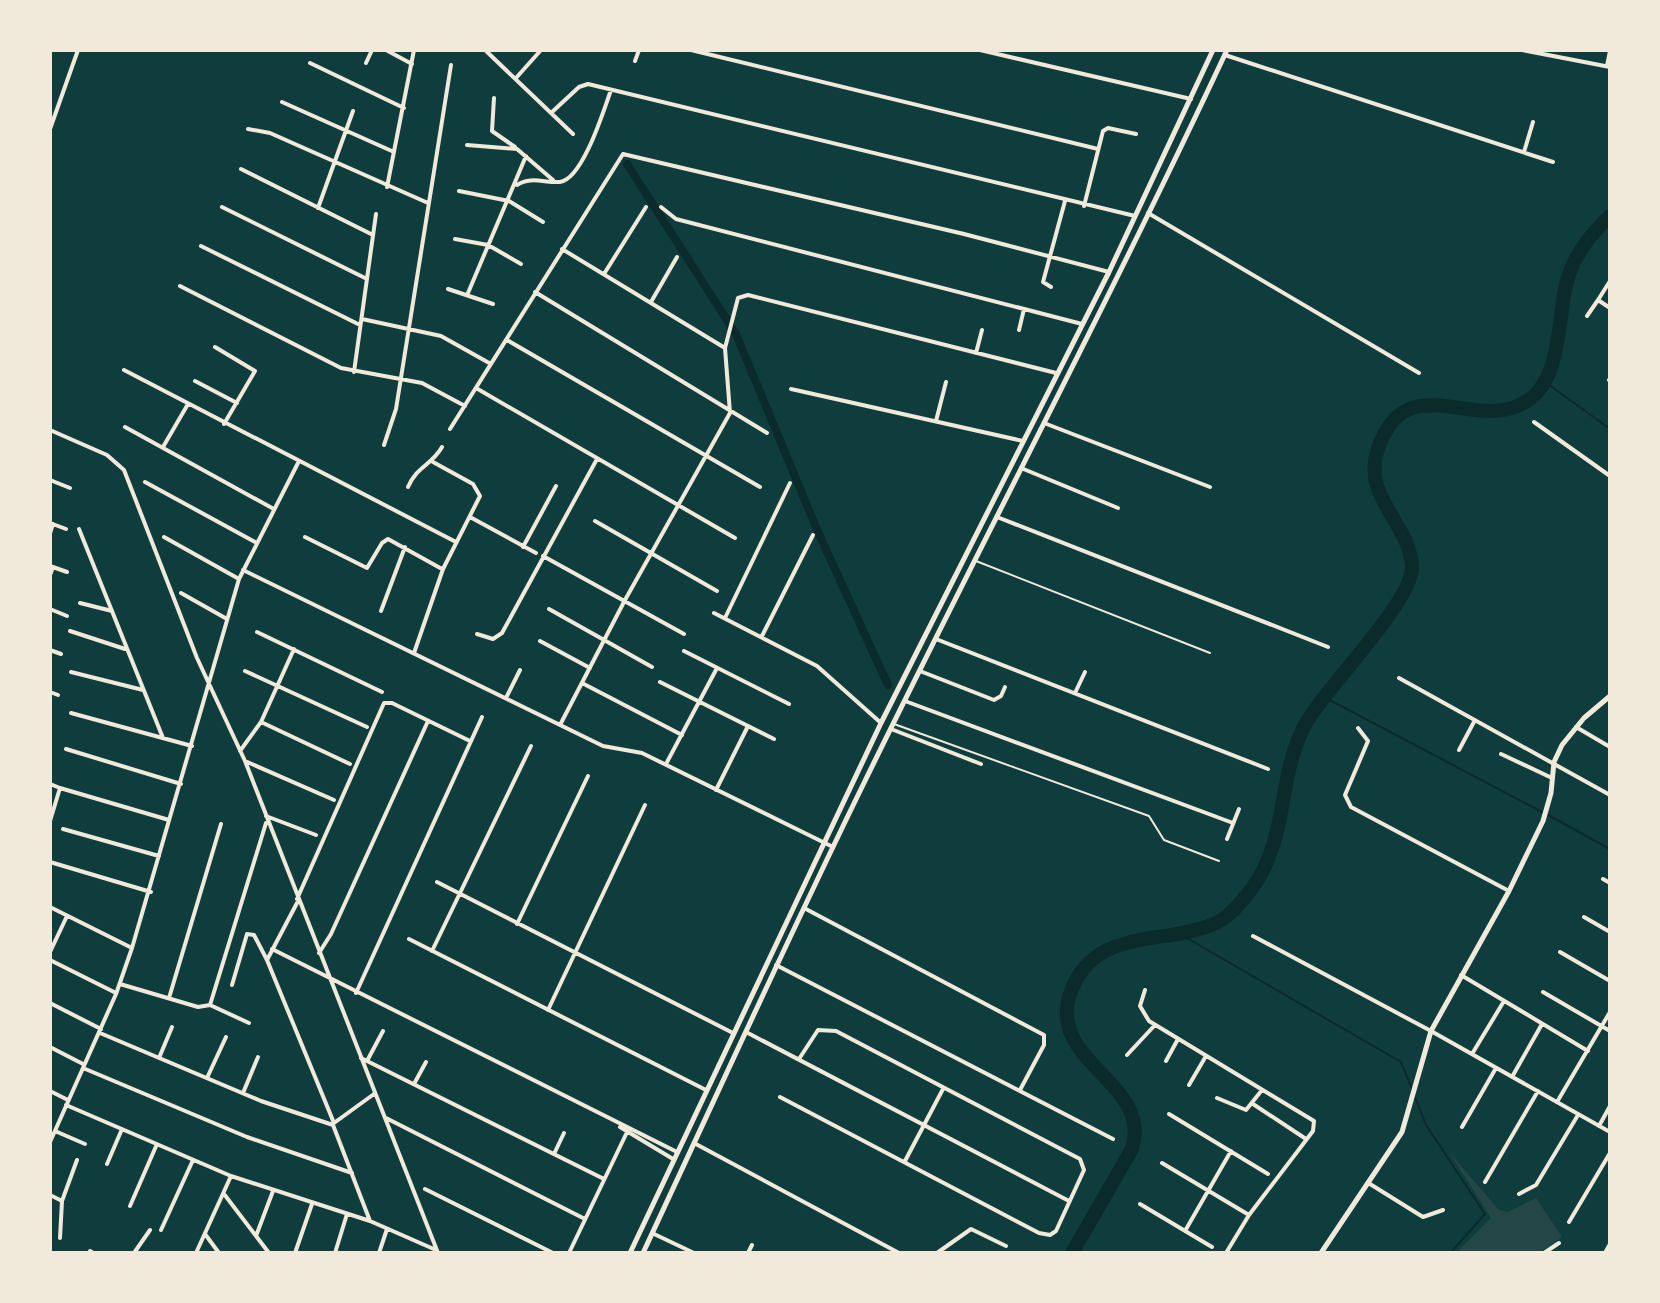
<svg xmlns="http://www.w3.org/2000/svg" width="1660" height="1303" font-family="'Fira Sans Condensed',sans-serif">
	<style>
		.green { fill: #244646 }
		.lines { fill: none; stroke-linecap: round; stroke-linejoin: round }
		.stream { stroke: #0a2a2b; stroke-width: 2 }
		.canal { stroke: #0a2a2b; stroke-width: 8 }
		.river { stroke: #0a2a2b; stroke-width: 14 }
		.service { stroke: #f1e9da; stroke-width: 2 }
		.minor { stroke: #f1e9da; stroke-width: 4 }
		.tertiary { stroke: #f1e9da; stroke-width: 5 }
	</style>
	<rect width="100%" height="100%" fill="#0f3d3e"/>
	<path class="green" d="M1449,1152l50,58 9,2 28,-14 26,39 -23,16h-79l-1,-3 32,-32z"/>
	<g class="lines">
		<path class="stream" d="M1544,381l66,48
			M1324,697l218,115
			M1548,815l62,34
			M1180,934l221,128 11,27
			M1414,1095l12,30 59,89 -32,36 1,3"/>
		<path class="canal" d="M627,164l109,170 82,198 70,153"/>
		<path class="river" d="M1072,1253l60,-104c22,-71 -97,-88 -57,-167 27,-53 90,-38 136,-57 18,-6 31,-24 42,-38 36,-50 24,-112 53,-164 20,-36 109,-123 106,-158 -3,-41 -49,-69 -35,-113 28,-91 101,-14 153,-53 31,-23 28,-81 36,-114 7,-29 23,-49 44,-69"/>
		<path class="service" d="M976,561l234,92
			M894,724l255,92 15,24 55,21"/>
		<path class="minor" d="M386,50l26,14
			M485,50l88,84
			M691,50l407,99
			M980,50l211,49
			M1522,50l88,17
			M1225,55l328,107
			M635,61l4,-11
			M310,63l94,45
			M366,63l6,-13
			M1607,66l3,-15
			M516,78l25,-28
			M494,98l-2,33 23,16
			M282,102l112,50
			M551,113l28,-26 9,-3 547,132
			M50,129l28,-79
			M248,129l22,4 158,70
			M467,145l50,4 36,31
			M1524,152l9,-30
			M241,169l132,66
			M517,185c14,-9 27,-2 43,-3 23,-3 44,-73 51,-92
			M387,187l27,-137
			M459,191l50,10 34,21
			M1084,206l19,-75 5,-3 28,6
			M222,207l145,72
			M661,207l15,12 406,105
			M318,208l35,-97
			M1148,213l271,160
			M455,239l33,6 33,19
			M201,246l159,79
			M562,249l163,99
			M604,274l42,-67
			M1610,281l-12,19 12,8
			M180,286l161,82 81,15 43,23
			M1051,287l-8,-5 22,-81
			M448,289l45,15
			M535,292l232,141
			M468,293l58,-137
			M651,302l26,-45
			M1587,316l11,-16
			M362,319l79,17 50,28
			M1019,330l5,-21
			M507,340l253,147
			M215,347l40,24 -31,53
			M976,353l6,-23
			M124,370l332,172
			M354,372l22,-158
			M1609,380l1,-1
			M195,381l42,22
			M476,388l259,150
			M791,389l232,52
			M936,421l10,-39
			M1534,422l76,54
			M1044,423l166,64
			M125,427l147,81
			M450,429l173,-275 341,80 145,38
			M50,430l57,25 17,15 73,188 48,103 193,492
			M384,445l12,-36 55,-344
			M163,447l25,-43
			M1021,468l97,40
			M50,480l20,8
			M145,482l110,60
			M408,487c8,-20 24,-22 34,-40
			M470,517l66,36
			M997,517l331,130
			M595,521l122,70
			M50,523l16,6
			M79,529l84,209
			M50,533l3,-9
			M164,537l75,42
			M305,537l62,31 15,-25 6,-4 54,30
			M523,547l33,-61
			M543,556l141,78
			M50,566l17,6
			M243,570l360,176 39,7 191,94
			M50,575l3,-8
			M181,593l46,26
			M80,603l32,8
			M50,609l17,7
			M549,609l103,58
			M381,611l24,-64
			M714,613l103,53 64,57
			M725,618l65,-135
			M70,631l55,18
			M257,632l125,60
			M477,634l16,5 9,-6 95,-174
			M762,636l51,-101
			M936,639l332,130
			M540,641l50,27
			M50,650l11,4
			M684,651l105,53
			M414,653l29,-84 37,-73 -7,-12 -40,-22
			M245,671l122,56
			M920,671l74,29 7,-4 4,-9
			M71,672l72,18
			M1399,678l211,117
			M660,682l114,57
			M582,683l100,52
			M50,692l8,3
			M1075,693l10,-21
			M506,698l14,-28
			M905,701l328,122
			M71,713l121,33
			M261,722l89,42
			M560,725l65,-125 105,-187 -5,-65 13,-50 10,-3 308,78
			M1576,727l34,20
			M1358,728l10,13 -23,54 6,12 158,84
			M891,729l90,35
			M66,749l115,35
			M1459,750l16,-30
			M240,751l21,-29 33,-73
			M1501,754l51,24
			M245,761l89,39
			M666,764l51,-96
			M50,784l10,4 -10,33
			M60,788l109,32
			M716,790l32,-64
			M266,816l50,19
			M63,829l96,27
			M1227,839l12,-30
			M50,862l101,30
			M1603,879l7,4
			M437,882l296,151
			M297,899l87,-196h8l78,38
			M297,903l-30,57 67,163
			M50,907l82,41
			M804,908l240,127v10l-24,45
			M1584,917l26,15
			M517,924l71,-148
			M1253,936l178,95 179,101
			M409,939l297,151
			M272,949l405,203
			M432,951l99,-205
			M50,952l17,-36
			M1560,952l50,29
			M319,953l12,-19 97,-213
			M50,960l66,33
			M776,965l337,174
			M1461,975l127,76
			M120,984l78,23 12,-2 39,18
			M232,985l15,-51 7,1 13,25
			M1145,990l-5,16 9,15 165,100 -1,10 -64,84 -23,38
			M1543,992l67,39
			M356,993l126,-276
			M169,998l52,-174
			M50,1003l51,26
			M210,1005l56,-182
			M548,1010l97,-205
			M746,1032l323,169
			M100,1033l161,68 72,24 37,96
			M50,1047l33,17
			M1472,1054l32,-53
			M1127,1055l28,-30
			M159,1058l13,-31
			M361,1058l243,121
			M367,1061l16,-30
			M1166,1061l12,-22
			M83,1068l164,69 105,36
			M1512,1077l30,-53
			M207,1078l19,-41
			M414,1084l12,-22
			M1189,1085l17,-29
			M50,1091l18,9
			M243,1093l15,-36
			M780,1097l259,136 11,2 6,-4 28,-61 -4,-11 -244,-128 -18,-1 -19,29
			M1217,1098l29,12 16,-20
			M1557,1102l53,-90
			M1253,1104l53,35
			M66,1105l165,71 139,45 66,29
			M1169,1114l99,60
			M386,1118l199,101
			M334,1123l40,-29
			M1599,1126l11,-20
			M620,1127l53,32
			M1462,1127l34,-59
			M55,1131l30,13
			M50,1142l66,-148 16,-46 107,-369 59,-116
			M694,1143l205,110
			M554,1154l10,-21
			M905,1161l38,-72
			M1162,1163l87,52
			M107,1164l15,-35
			M1485,1182l53,-91
			M1370,1184l53,33 20,-7
			M425,1189l128,64
			M224,1194l45,59
			M1519,1194l17,-9 42,-70
			M50,1195l12,6
			M1140,1204l72,43
			M130,1206l27,-62
			M1569,1222l41,-69
			M161,1230l32,-70
			M1185,1231l46,-80
			M652,1233l42,20
			M205,1234l14,19
			M256,1236l17,-45
			M60,1238l2,-37 15,-41
			M90,1251l3,2
			M134,1253l16,-23
			M196,1253l35,-77
			M295,1253l17,-49
			M335,1253l12,-39
			M379,1253l8,-24
			M569,1253l60,-125
			M748,1253l4,-8
			M937,1253l34,-24 35,17
			M1544,1253l15,-10
			M1605,1253l5,-9"/>
		<path class="tertiary" d="M630,1253l251,-530 228,-451 104,-222
			M643,1253c73,-156 144,-313 220,-468 120,-246 248,-487 364,-735
			M1321,1253l81,-121 29,-101 78,-140 34,-70 8,-28 3,-31 8,-17 22,-27 26,-22"/>
	</g>
	<rect width="1660" height="1303" fill="none" stroke="#f1e9da" stroke-width="104"/>
</svg>
